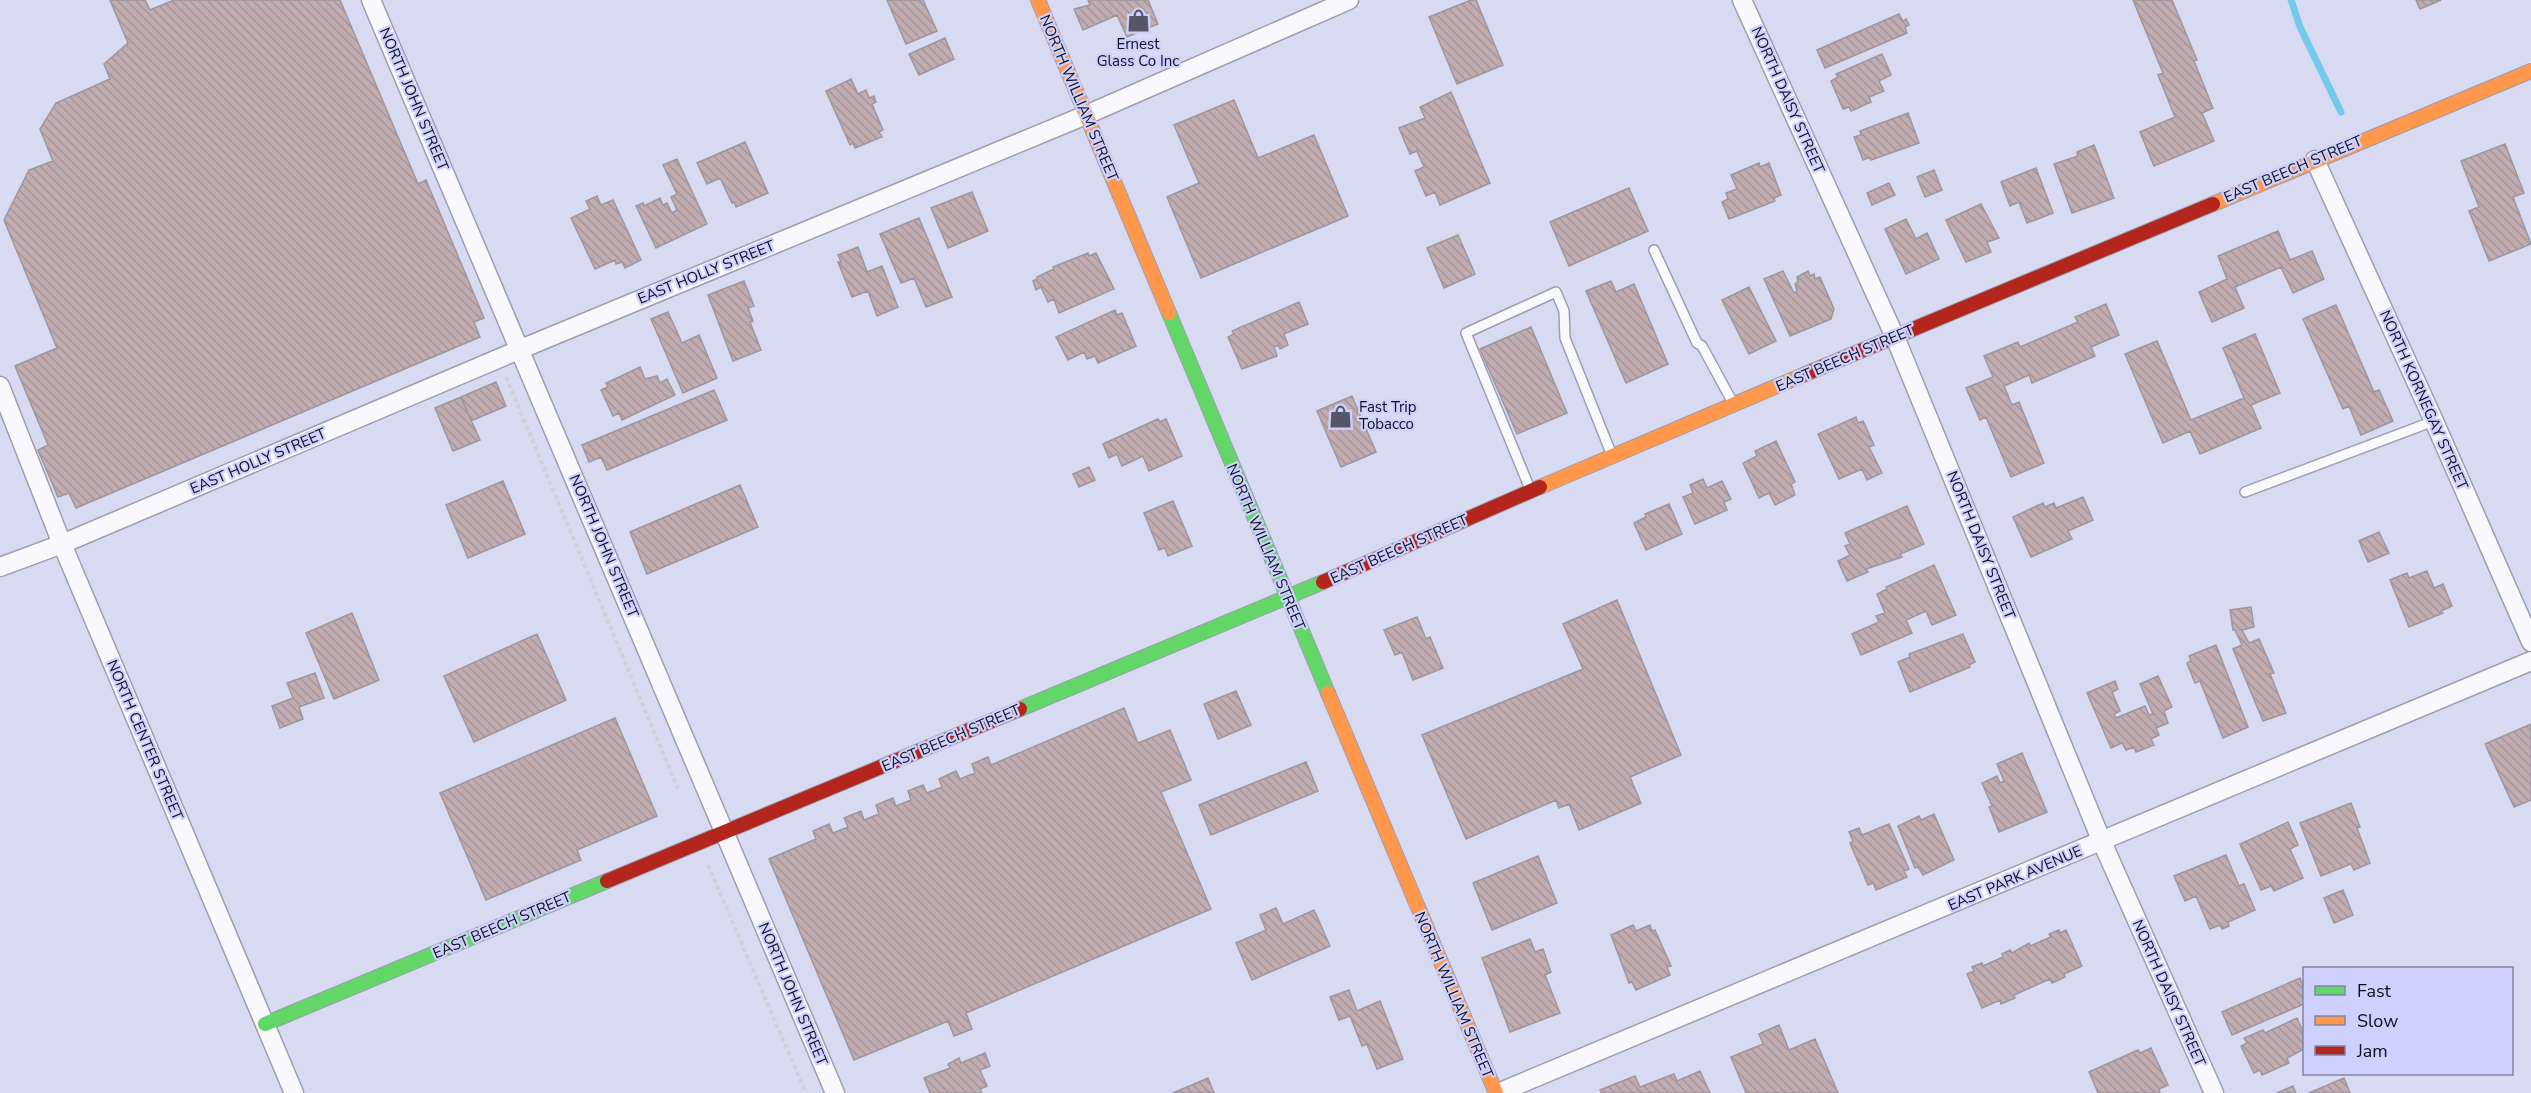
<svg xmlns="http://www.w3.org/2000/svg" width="2531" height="1093" font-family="'Nunito Sans',sans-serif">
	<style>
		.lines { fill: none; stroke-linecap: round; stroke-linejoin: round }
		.stream { stroke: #73c9ea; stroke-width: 7 }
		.building { fill: url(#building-back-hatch); stroke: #9d969e; stroke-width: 1.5 }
		.lane-casing { stroke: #9c9eaf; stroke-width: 12 }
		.street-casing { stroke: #9c9eaf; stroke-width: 21 }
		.fast-casing { stroke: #9c9eaf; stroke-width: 16 }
		.slow-casing { stroke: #9c9eaf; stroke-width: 16 }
		.jam-casing { stroke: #9c9eaf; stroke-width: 16 }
		.path { stroke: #d0d1d8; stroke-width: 4; stroke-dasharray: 4.5 3; stroke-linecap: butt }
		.lane { stroke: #f9f9fd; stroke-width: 9 }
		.street { stroke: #f9f9fd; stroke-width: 18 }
		.fast { stroke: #63d668; stroke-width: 14 }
		.slow { stroke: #ff974d; stroke-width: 14 }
		.jam { stroke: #b3261e; stroke-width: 14 }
		.labels { text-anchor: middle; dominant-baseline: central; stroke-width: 4.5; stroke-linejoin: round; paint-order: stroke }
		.poi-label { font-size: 15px; fill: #0f101e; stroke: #ced1fd }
		.street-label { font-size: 15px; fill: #0f101e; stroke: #ced1fd }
	</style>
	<defs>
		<pattern id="building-back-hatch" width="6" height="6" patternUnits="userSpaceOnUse" patternTransform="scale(1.5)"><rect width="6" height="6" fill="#c1adb1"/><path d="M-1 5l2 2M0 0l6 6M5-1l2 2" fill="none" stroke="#a59498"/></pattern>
	</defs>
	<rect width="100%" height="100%" fill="#d8daf2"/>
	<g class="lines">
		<path class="stream" d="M2291,0l9,27 41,85"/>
	</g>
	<path class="building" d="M110,0h35l5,10 24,-10h166l78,184 8,-4 58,138 -10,4 6,15 -404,171 -7,-15 -11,4 -20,-47 10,-5 -33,-79 42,-18 -53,-128 25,-50 24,-9 -13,-32 16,-26 54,-24 -6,-15 24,-21z
		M887,0h36l14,31 -31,13z
		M1088,0h60l10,24 -31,13 -10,-22 -34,15 -9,-21 16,-4z
		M1471,0h5l27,65 -46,19 -28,-67z
		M2133,0h39l25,60 -3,1 19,47 -11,5 12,28 -60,25 -14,-34 35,-15 -17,-42 5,-2z
		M2416,0h25l-21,9z
		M1899,14l4,7 3,-2 3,6 -4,2 2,6 -82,35 -8,-18z
		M945,38l9,21 -35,16 -10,-21z
		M1882,54l9,21 -12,6 5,10 -15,6 2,5 -20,9 -2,-4 -6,2 -12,-28 7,-4 -2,-3z
		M851,79l7,15 8,-4 3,8 5,-2 2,6 -4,2 11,26 -4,2 3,5 -27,11 -2,-5 -3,2 -24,-54z
		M1451,92l39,91 -50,22 -5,-13 -9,4 -11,-25 9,-4 -7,-16 -7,3 -11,-26 26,-10 -5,-11z
		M1234,100l24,58 56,-23 34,81 -147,62 -34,-81 32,-14 -25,-58z
		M1908,113l11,30 -48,17 -1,-3 -7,3 -9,-23 7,-2 -1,-4z
		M745,142l23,51 -32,14 -2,-5 -2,1 -12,-25 -13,6 -10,-21z
		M2505,144l19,49 -11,4 18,47 -42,17 -20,-50 10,-4 -18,-46z
		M2094,145l20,53 -42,15 -18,-49 24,-8 -1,-4z
		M677,159l30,65 -51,24 -20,-42 7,-3 1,3 16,-8 3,7 4,-2 5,10 5,-3 -6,-13 6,-3 -14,-29z
		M1759,163l1,4 9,-4 12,32 -7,3 1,3 -46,18 -7,-17 6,-3 -2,-6 11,-4 -6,-14z
		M2036,168l17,45 -26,10 -8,-21 -9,4 -9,-24z
		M1934,170l8,20 -17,7 -8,-20z
		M1889,183l6,12 -23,10 -5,-12z
		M1629,188l19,43 -79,35 -19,-44z
		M972,192l16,39 -40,17 -17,-40z
		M597,196l4,9 12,-5 28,60 -16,8 -3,-6 -6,2 -1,-4 -20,9 -24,-51 19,-9 -4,-8z
		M1981,204l18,34 -12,4 4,10 -25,10 -20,-42z
		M919,218l33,79 -26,10 -12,-29 -13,5 -21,-49z
		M1906,219l10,20 11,-6 12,26 -33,15 -21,-45z
		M2278,231l12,29 22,-9 12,28 -31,14 -12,-26 -46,20 9,21 -32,14 -13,-30 28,-13 -9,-23z
		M1458,235l17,39 -31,14 -17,-40z
		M858,247l9,25 15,-6 16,41 -21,9 -9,-25 -16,6 -14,-35h3l-3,-7z
		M1088,253l1,3 7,-3 18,36 -55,24 -5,-14 -6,3 -7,-15 -5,3 -3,-9 4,-2v-2l17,-8 -1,-2z
		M1783,271l11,22 3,-2 -2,-7 3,-2 -1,-5 11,-6 2,5 4,-2 1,5 5,-2 14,32 -3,10 -41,17 -26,-57z
		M744,281l10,25 -6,2 5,13 -3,1 11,28 -28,11 -25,-66z
		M1611,281l5,11 18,-8 34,80 -42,19 -40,-92z
		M1749,287l27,54 -27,13 -27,-54z
		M1299,302l9,22 -24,10 4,11 -8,4 -2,-4 -4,2 3,9 -35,13 -14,-32 6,-3 -2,-3z
		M2106,304l13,31 -28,12 4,9 -63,27 -3,-8 -25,11 8,19 7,-3 25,61 -33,14 -25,-60 -6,3 -14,-32 27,-11 -9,-21 34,-14 2,5 58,-25 -3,-5z
		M2336,305l38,87 5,-2 14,31 -32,14 -12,-29 -6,3 -40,-90z
		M1115,310l2,5 5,-2 14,33 -38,17 -3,-7 -8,3 -3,-7 -16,8 -12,-23z
		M668,312l14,31 17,-8 18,43 -34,15 -32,-74z
		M1531,327l36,86 -50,21 -37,-85z
		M2255,334l25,59 -29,12 10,23 -61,26 -10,-23 -27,12 -38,-89 32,-13 34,79 53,-22 -21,-50z
		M640,367l5,12 12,-3 3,7 7,-4 8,16 -53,25 -3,-7 -6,3 -12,-26 7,-3 -2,-4z
		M496,382l10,24 -35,15 -10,-24z
		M714,390l13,30 -120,50 -6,-13 -12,5 -7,-17z
		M1352,396l24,56 -35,15 -24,-56z
		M461,397l19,43 -27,11 -18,-43z
		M1856,417l2,6 5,-2 11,24 -5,2 13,26 -15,7 -5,-11 -23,10 -21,-45z
		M1158,419l2,3 6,-3 16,37 -33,15 -6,-15 -21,10 -5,-12 -8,4 -6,-14z
		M1776,441l19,41 -4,2 4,11 -20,10 -6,-12 -10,5 -16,-35 14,-7 -2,-5z
		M1089,467l6,13 -16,7 -6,-13z
		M1703,479l4,9 15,-7 9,18 -7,3 3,8 -32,14 -12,-27 10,-4 -3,-8z
		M503,481l22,53 -57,24 -22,-53z
		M740,485l18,42 -111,47 -17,-42z
		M2083,497l10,23 -25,11 4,8 -41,18 -18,-40 30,-14 2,4 9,-4 2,5z
		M1173,501l19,45 -24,10 -3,-8 -6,2 -15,-37z
		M1669,504l13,30 -36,16 -12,-27 12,-6 -1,-3z
		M1907,506l17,38 -24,10 2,3 -36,12 2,3 -21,9 -9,-20 12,-6 -5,-9 5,-2 -5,-11z
		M2379,532l10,21 -21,9 -9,-21z
		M1934,565l22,50 -24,10 -6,-14 -20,9 6,13 -51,22 -9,-21 27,-12 -3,-6 9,-3 -8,-19 10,-5 -1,-2z
		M2427,571l7,17 9,-4 9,22 -11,5 2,2 -34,14 -19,-47 17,-7 2,5z
		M1617,600l64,155 -51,22 11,26 -62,27 -10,-26 -10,4 -3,-8 -90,39 -44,-104 161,-66 -20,-45z
		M2251,607l3,20 -12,3 7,13 10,-4 15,34 -4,1 16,39 -23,8 -30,-72 9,-4 -7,-15h-2l-3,-20z
		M352,613l27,67 -45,19 -28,-66z
		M1417,617l9,22 4,-2 13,31 -30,12 -11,-28 -7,3 -11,-25z
		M537,634l29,66 -92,42 -30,-66z
		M1963,634l12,28 -6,3 1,2 -60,25 -12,-30 12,-5 -1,-3z
		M2216,645l32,82 -25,11 -23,-57 -5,2 -8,-20 4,-2 -2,-5z
		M315,673l9,25 -25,9 4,12 -23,9 -8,-22 21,-8 -6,-15z
		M2158,676l14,31 -8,4 4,12 -12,5 3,7 -8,4 3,6 -18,7 -2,-5 -8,3 -4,-7 -11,5 -24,-55 28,-12 3,8 -6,3 8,19 -6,3 2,4 29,-12 4,9 4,-1 -13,-30z
		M1236,691l15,34 -33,14 -14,-35z
		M1124,708l14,35 32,-13 21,50 -30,12 50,117 -245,104 6,16 -18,7 -6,-15 -94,39 -85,-201 47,-20 -3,-8 16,-7 4,9 15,-6 -4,-9 17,-7 3,9 15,-6 -3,-9 17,-7 3,8 15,-6 -3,-9 15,-6 4,8 15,-6 -3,-8 17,-8 4,8 15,-6 -3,-9 16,-7 3,8z
		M615,718l42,98 -80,34 4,10 -95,40 -46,-107z
		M2531,724v76l-17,7 -29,-63z
		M2022,753l25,59 -48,20 -10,-25 3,-1 -10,-23 15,-7 3,7 4,-2 -7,-17z
		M1306,762l12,29 -107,44 -12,-30z
		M2351,803l9,24 -3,1 13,35 -16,7 -3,-6 -30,12 -21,-53z
		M1934,814l20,46 -31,15 -5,-8 -3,1 -17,-42 21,-10 2,4z
		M2288,822l10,23 -8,4 13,29 -29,13 -3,-5 -10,4 -21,-46z
		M1889,824l20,45 -5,2 3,6 -31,13 -3,-7 -5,2 -18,-42 3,-2 -4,-9 10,-4 3,7z
		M2226,855l13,31 5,-2 11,26 -27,12 1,4 -7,3 -2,-4 -10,4 -14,-33 -11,5 -11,-25z
		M1538,856l19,47 -65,27 -19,-47z
		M2343,890l10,25 -19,8 -10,-25z
		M1276,908l7,16 31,-14 16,36 -78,34 -16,-37 30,-13 -6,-15z
		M1633,925l3,6 14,-6 2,6 3,-1 16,36 -4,1 3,8 -34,15 -4,-8 -3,1 -18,-48z
		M2059,930l1,3 6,-3 16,36 -18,8 1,3 -13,6 -2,-4 -36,16 1,3 -14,6 -1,-4 -18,8 -15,-34 7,-3 -2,-4 10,-4 1,3 20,-9 -1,-3 8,-4 2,3 17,-10 1,3 21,-9 -2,-3z
		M1530,939l5,13 8,-3 8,23 -6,3 15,38 -50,19 -28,-74z
		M2300,978l4,11v15l-72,31 -10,-23z
		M1349,990l8,21 23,-10 23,58 -26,10 -10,-25 -5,2 -12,-30 -11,4 -9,-23z
		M2297,1018l7,16v15l-17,9 2,5 -27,12 -2,-5 -6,3 -13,-27 6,-3 -3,-5 19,-8 2,3z
		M1779,1025l10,25 26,-11 23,54h-92l-15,-36 32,-13 -4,-10z
		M2151,1048l17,37 -9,4 1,4h-62l-9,-21 49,-22 2,3z
		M985,1053l5,13 -10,4 7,16 -7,3 2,4h-52l-6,-15 26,-10 -2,-4 11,-6 2,5z
		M1700,1071l10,22h-109l-1,-3 35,-14 5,11 34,-13 3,7z
		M1208,1078l6,15h-41z
		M2344,1078l6,15h-41z
		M2293,1086l3,7h-19z"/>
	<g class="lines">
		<defs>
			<path id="lane" d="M1654,250l43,93 5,3 31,57
				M1530,489l-64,-156 90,-41 8,19 1,27 46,115
				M2245,492l189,-71"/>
			<path id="street" d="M371,0l464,1093
				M1742,0l153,337 207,505 112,251
				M2315,160l119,261 97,221
				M0,386l62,158 232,549
				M0,567l62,-23 459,-195 565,-234 263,-115
				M1498,1093l1033,-432"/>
			<path id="fast" d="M1169,313l159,380
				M1020,709l303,-127
				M265,1024l342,-143"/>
			<path id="slow" d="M1038,0l131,313
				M2213,204l318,-133
				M1540,487l263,-112
				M1328,693l168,400"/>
			<path id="jam" d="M1803,375l410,-171
				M1323,582l217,-95
				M607,881l413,-172"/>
		</defs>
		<use href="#lane" class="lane-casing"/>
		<use href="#street" class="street-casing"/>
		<use href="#fast" class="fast-casing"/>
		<use href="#slow" class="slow-casing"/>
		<use href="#jam" class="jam-casing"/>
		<path class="path" d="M506,377l172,412
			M708,865l98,228"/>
		<use href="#lane" class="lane"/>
		<use href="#street" class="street"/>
		<use href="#fast" class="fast"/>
		<use href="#slow" class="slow"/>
		<use href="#jam" class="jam"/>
	</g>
	<defs>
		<symbol id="shop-bare" viewBox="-9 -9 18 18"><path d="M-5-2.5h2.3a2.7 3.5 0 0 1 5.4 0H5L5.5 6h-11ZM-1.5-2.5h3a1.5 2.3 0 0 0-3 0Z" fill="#555768" stroke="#ced1fd" stroke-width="2.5" paint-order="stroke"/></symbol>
	</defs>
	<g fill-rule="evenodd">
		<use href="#shop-bare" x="1122" y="4" width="33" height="33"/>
		<use href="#shop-bare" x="1324" y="400" width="33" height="33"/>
	</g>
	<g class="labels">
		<g class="poi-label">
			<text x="1138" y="44">Ernest<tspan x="1138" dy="17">Glass Co Inc</tspan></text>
			<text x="1359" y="407" text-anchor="start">Fast Trip<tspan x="1359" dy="17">Tobacco</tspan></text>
		</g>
		<g class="street-label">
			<text transform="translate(1079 98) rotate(67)">NORTH WILLIAM STREET</text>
			<text transform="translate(414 99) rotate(67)">NORTH JOHN STREET</text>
			<text transform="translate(1788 100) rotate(66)">NORTH DAISY STREET</text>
			<text transform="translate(2293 169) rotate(-23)">EAST BEECH STREET</text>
			<text transform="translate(706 272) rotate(-22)">EAST HOLLY STREET</text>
			<text transform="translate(1845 358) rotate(-23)">EAST BEECH STREET</text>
			<text transform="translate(2424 400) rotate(66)">NORTH KORNEGAY STREET</text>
			<text transform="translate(258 461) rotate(-23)">EAST HOLLY STREET</text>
			<text transform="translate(1981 545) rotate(68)">NORTH DAISY STREET</text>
			<text transform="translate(604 546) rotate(67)">NORTH JOHN STREET</text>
			<text transform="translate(1266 547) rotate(67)">NORTH WILLIAM STREET</text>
			<text transform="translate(1399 549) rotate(-24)">EAST BEECH STREET</text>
			<text transform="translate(951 738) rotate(-23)">EAST BEECH STREET</text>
			<text transform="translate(145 740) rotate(67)">NORTH CENTER STREET</text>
			<text transform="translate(2015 878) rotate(-23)">EAST PARK AVENUE</text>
			<text transform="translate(502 925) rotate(-23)">EAST BEECH STREET</text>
			<text transform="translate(2169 993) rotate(66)">NORTH DAISY STREET</text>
			<text transform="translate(793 994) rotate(67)">NORTH JOHN STREET</text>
			<text transform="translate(1454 995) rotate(67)">NORTH WILLIAM STREET</text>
		</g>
	</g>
	<rect x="2303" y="967" width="210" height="108" fill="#ced1fd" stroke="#8284a4" stroke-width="1.5"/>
	<rect x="2315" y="986" width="30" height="9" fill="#63d668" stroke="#8284a4" stroke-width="1.5"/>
	<text x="2357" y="997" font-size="18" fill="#0f101e">Fast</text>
	<rect x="2315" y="1016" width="30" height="9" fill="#ff974d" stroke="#8284a4" stroke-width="1.5"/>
	<text x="2357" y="1027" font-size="18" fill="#0f101e">Slow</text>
	<rect x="2315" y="1046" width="30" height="9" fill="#b3261e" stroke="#8284a4" stroke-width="1.5"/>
	<text x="2357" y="1057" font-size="18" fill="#0f101e">Jam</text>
</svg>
